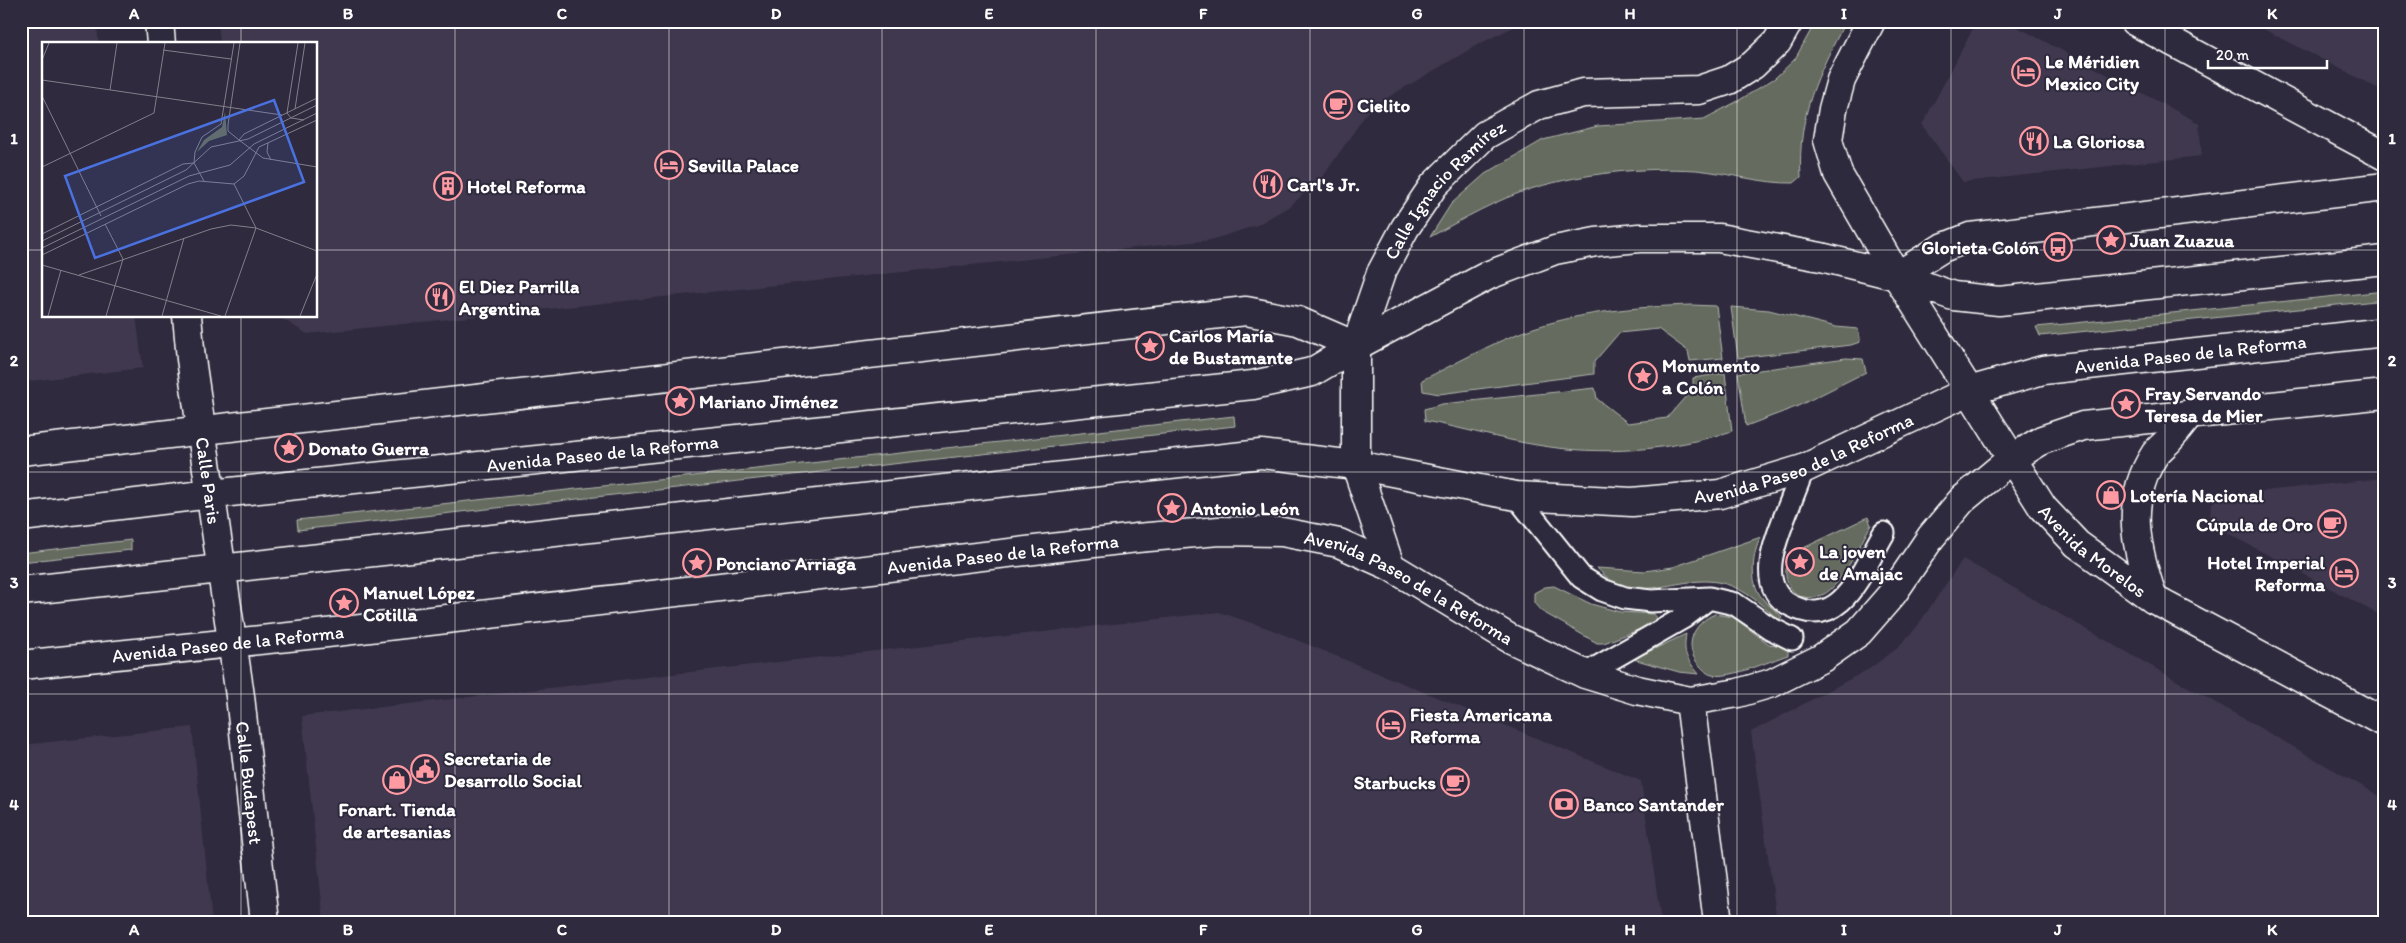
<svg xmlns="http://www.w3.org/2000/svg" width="2406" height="943" font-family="Itim,sans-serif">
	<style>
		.built { fill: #40394f }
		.green { fill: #656c5f; stroke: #b2b6af }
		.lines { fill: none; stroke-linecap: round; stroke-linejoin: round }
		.lane-casing { stroke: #fff; stroke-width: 25 }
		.street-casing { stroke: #fff; stroke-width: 31 }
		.secondary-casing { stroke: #fff; stroke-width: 31 }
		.lane { stroke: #2f2a3d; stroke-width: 21 }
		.street { stroke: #2f2a3d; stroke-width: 28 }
		.secondary { stroke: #2f2a3d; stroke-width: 28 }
		.grid { fill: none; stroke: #fff; stroke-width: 1; stroke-opacity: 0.55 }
		.labels { text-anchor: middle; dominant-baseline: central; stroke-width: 4; stroke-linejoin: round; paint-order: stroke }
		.poi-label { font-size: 19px; font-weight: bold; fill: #fff; stroke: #2f2a3d; text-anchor: start }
		.street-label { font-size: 19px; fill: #fff; stroke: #2f2a3d }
		.inset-road { fill: none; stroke: #827f8b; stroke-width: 1 }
		.view { fill: #4a71e0; fill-opacity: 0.15; stroke: #4a71e0; stroke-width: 2.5 }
		.inset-edge { fill: none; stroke: #fff; stroke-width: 2.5 }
		.neatline { fill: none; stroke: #fff; stroke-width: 2 }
		.grid-label { font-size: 16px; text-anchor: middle; font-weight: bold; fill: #fff }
	</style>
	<rect width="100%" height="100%" fill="#2f2a3d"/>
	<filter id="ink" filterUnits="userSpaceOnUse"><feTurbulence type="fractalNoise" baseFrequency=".02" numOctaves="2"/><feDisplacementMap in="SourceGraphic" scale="10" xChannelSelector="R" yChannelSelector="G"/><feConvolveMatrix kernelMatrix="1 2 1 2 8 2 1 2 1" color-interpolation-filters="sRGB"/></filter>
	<g filter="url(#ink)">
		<path class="built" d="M21,21h75l3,23h-55v272h92l7,52 -122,14z
			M218,21h1308l-47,23 -99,58 -14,12 -44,64 -32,28 -33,19 -46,15 -904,94 -29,-18h38v-272h-96z
			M1977,21h29l193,102 3,33 -239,26 -41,-57z
			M2248,21h137v68h-6z
			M2385,478v140l-169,-91 -6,-10 1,-12 4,-5 11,-5z
			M1963,559l422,240v123h-608l-26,-190 118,-63 26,-19 21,-22z
			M1219,612l51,17 371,152 20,141h-1337l-22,-206z
			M192,727l20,195h-191v-177z"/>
		<path class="green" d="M1816,21h30c-28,53 -49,94 -45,156l-7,6c-30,1 -66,-10 -98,-13 -54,-3 -111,3 -162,18 -37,11 -71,31 -104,49l21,-33 34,-30 58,-34 55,-14 106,-7 34,-18 37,-23 20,-19z
			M2385,291v9l-345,36 -4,-9z
			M1691,305l25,1 7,52 -33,3 -2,-10 -30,-22 -39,4 -25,29v12l-155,20 -16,-3 -1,-11c33,-16 66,-35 100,-48 55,-20 111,-25 169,-27z
			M1731,307l38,3 67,17 22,2 2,13 -9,3 -113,13z
			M1846,358l17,1 3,13 -70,35 -50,19 -8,-53z
			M1725,373l7,58c-61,20 -132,25 -195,14 -38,-6 -74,-17 -112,-24l-1,-12 18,-5 153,-16 2,11 31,24 39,-5 26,-30v-10z
			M1234,416l1,10 -937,104 -1,-10z
			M1868,517l3,8c-10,17 -31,64 -49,70 -29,12 -47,-19 -29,-42z
			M1761,537c-9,17 -12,45 1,61 6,7 14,13 20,19l-3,3c-18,-16 -37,-34 -62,-38 -43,-7 -84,27 -120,-14l48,3 28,-4z
			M131,540v10l-110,12v-9z
			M1554,586l37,18 29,8 34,2 3,4 -6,7 -47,18h-7l-56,-32 -7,-8v-10l11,-6z
			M1715,614l18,3 36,27 19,3v8c-19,6 -57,24 -76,20 -5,-1 -8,-5 -12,-9 -18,-19 -7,-43 15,-52z
			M1686,634c-3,20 0,24 13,40l-20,-2 -46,-13z"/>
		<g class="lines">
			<defs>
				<path id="lane" d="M1803,469c-8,25 -30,70 -32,94 -2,17 2,33 19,42 52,28 72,-36 94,-72
					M1516,496l65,81 21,13 23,8 26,3 58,-3 26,6 35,24 22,11
					M1585,674l98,-56 26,-20"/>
				<g id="street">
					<path d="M159,21l2,23"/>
					<path id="s1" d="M187,316l4,43 49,337 25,226"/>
					<path d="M1690,701l28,221"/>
				</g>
				<g id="secondary">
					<path id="s2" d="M1871,21l-30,59 -8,29 -5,31 10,34 59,102 146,232 34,36 76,55 232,124"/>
					<path d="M2134,21l251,135"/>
					<path d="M1897,276l45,-28 28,-11 415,-50"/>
					<path d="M21,451l1225,-140 52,10 58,25"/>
					<path id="s3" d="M21,517l190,-23 1042,-109 59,-13 44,-26 133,-71 66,-25 41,-8 43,-4h80l102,19 76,19 56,20 46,5 386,-41"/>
					<path id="s4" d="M1390,566l-34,-101v-119l25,-73 24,-45 29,-43 51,-50 54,-30 44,-12 116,-3 30,-10 24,-15 24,-23 12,-21"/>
					<path id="s5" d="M21,591l1240,-137 95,11 160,31 116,6 88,-8 83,-25 166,-78 74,-21 342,-38"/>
					<path d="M2153,599c-16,-51 -30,-95 2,-145 4,-5 9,-9 14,-14 8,-9 15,-18 22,-27"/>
					<path id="s6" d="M21,665l306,-32 810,-95 82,-7 63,1 57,11 51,23 119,72 76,36 52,16 53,11 48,-8 34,-10 50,-25 37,-26 34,-39 38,-56 31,-37 48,-40 32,-20 41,-14 302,-32"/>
				</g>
			</defs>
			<use href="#lane" class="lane-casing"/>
			<use href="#street" class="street-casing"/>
			<use href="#secondary" class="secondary-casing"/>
			<use href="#lane" class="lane"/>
			<use href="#street" class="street"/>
			<use href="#secondary" class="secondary"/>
		</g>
	</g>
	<path class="grid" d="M241,21v23M455,21v901M669,21v901M882,21v901M1096,21v901M1310,21v901M1524,21v901M1737,21v901M1951,21v901M2165,21v901M21,250h23M316,250h2069M241,316v606M21,472h2364M21,694h2364"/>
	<defs>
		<symbol id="hotel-ring" viewBox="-11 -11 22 22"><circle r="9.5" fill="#2f2a3d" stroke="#ff9aa2" stroke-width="1.5"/><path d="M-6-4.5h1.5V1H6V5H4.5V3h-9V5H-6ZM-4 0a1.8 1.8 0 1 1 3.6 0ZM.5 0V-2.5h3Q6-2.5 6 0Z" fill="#ff9aa2"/></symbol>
		<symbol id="cafe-ring" viewBox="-11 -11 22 22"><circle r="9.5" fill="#2f2a3d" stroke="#ff9aa2" stroke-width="1.5"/><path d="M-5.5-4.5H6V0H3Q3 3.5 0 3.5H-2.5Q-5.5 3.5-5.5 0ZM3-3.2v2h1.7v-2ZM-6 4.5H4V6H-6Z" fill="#ff9aa2"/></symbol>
		<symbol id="restaurant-ring" viewBox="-11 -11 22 22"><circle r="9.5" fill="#2f2a3d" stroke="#ff9aa2" stroke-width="1.5"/><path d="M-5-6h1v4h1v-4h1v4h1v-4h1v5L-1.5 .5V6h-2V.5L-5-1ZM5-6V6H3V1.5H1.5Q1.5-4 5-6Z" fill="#ff9aa2"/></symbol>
		<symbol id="building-ring" viewBox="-11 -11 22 22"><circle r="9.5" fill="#2f2a3d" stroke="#ff9aa2" stroke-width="1.5"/><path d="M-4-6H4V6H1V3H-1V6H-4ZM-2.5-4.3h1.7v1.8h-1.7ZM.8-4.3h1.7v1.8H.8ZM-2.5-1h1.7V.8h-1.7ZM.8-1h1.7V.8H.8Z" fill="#ff9aa2"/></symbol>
		<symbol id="sight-ring" viewBox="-11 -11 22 22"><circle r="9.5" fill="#2f2a3d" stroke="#ff9aa2" stroke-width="1.5"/><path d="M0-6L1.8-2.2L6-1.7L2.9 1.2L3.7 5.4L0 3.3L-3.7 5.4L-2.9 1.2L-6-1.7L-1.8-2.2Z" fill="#ff9aa2"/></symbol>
		<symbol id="bus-ring" viewBox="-11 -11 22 22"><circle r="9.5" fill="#2f2a3d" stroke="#ff9aa2" stroke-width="1.5"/><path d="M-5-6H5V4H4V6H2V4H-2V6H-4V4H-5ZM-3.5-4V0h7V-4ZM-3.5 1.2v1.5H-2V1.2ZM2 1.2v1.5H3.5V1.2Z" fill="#ff9aa2"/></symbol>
		<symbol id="shop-ring" viewBox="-11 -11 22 22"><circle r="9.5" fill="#2f2a3d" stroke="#ff9aa2" stroke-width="1.5"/><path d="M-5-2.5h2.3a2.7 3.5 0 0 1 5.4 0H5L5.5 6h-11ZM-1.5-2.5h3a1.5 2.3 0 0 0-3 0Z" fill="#ff9aa2"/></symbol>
		<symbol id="civic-ring" viewBox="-11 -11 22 22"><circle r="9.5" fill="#2f2a3d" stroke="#ff9aa2" stroke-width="1.5"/><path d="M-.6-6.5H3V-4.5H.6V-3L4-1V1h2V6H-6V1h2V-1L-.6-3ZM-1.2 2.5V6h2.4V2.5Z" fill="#ff9aa2"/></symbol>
		<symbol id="bank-ring" viewBox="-11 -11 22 22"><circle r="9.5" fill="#2f2a3d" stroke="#ff9aa2" stroke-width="1.5"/><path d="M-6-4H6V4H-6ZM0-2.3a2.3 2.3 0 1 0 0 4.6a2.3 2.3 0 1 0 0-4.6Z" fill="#ff9aa2"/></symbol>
	</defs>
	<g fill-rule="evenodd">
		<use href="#hotel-ring" x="2010" y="56" width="32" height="32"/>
		<use href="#cafe-ring" x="1322" y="89" width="32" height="32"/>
		<use href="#restaurant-ring" x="2018" y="125" width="32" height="32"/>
		<use href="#hotel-ring" x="653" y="149" width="32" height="32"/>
		<use href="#restaurant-ring" x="1252" y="168" width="32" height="32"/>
		<use href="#building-ring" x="432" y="170" width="32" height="32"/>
		<use href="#sight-ring" x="2095" y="224" width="32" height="32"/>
		<use href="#bus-ring" x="2042" y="231" width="32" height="32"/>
		<use href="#restaurant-ring" x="424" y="281" width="32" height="32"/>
		<use href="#sight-ring" x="1134" y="330" width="32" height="32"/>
		<use href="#sight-ring" x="1627" y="360" width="32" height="32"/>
		<use href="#sight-ring" x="664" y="385" width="32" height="32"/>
		<use href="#sight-ring" x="2110" y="388" width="32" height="32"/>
		<use href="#sight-ring" x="273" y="432" width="32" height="32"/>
		<use href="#shop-ring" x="2095" y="479" width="32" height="32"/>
		<use href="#sight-ring" x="1156" y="492" width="32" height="32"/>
		<use href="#cafe-ring" x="2316" y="508" width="32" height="32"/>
		<use href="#sight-ring" x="1784" y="546" width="32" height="32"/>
		<use href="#sight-ring" x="681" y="547" width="32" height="32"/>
		<use href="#hotel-ring" x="2328" y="557" width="32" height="32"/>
		<use href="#sight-ring" x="328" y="587" width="32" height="32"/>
		<use href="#hotel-ring" x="1375" y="709" width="32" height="32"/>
		<use href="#civic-ring" x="409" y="753" width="32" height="32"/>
		<use href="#shop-ring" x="381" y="764" width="32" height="32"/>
		<use href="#cafe-ring" x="1439" y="766" width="32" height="32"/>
		<use href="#bank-ring" x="1548" y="788" width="32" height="32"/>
	</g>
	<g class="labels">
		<g class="poi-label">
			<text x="2045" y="61">Le Méridien<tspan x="2045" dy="22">Mexico City</tspan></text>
			<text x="1357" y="105">Cielito</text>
			<text x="2053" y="141">La Gloriosa</text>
			<text x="688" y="165">Sevilla Palace</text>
			<text x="1287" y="184">Carl's Jr.</text>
			<text x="467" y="186">Hotel Reforma</text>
			<text x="2130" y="240">Juan Zuazua</text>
			<text x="2039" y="247" text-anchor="end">Glorieta Colón</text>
			<text x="459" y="286">El Diez Parrilla<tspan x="459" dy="22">Argentina</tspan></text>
			<text x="1169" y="335">Carlos María<tspan x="1169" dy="22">de Bustamante</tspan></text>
			<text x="1662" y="365">Monumento<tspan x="1662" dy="22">a Colón</tspan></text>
			<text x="2145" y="393">Fray Servando<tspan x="2145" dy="22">Teresa de Mier</tspan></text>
			<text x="699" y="401">Mariano Jiménez</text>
			<text x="308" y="448">Donato Guerra</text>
			<text x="2130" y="495">Lotería Nacional</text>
			<text x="1191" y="508">Antonio León</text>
			<text x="2313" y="524" text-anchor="end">Cúpula de Oro</text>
			<text x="1819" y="551">La joven<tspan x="1819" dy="22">de Amajac</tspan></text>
			<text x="2325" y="562" text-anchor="end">Hotel Imperial<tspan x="2325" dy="22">Reforma</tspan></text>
			<text x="716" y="563">Ponciano Arriaga</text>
			<text x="363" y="592">Manuel López<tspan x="363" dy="22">Cotilla</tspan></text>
			<text x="1410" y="714">Fiesta Americana<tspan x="1410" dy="22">Reforma</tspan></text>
			<text x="444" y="758">Secretaria de<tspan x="444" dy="22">Desarrollo Social</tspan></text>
			<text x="1436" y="782" text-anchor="end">Starbucks</text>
			<text x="1583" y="804">Banco Santander</text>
			<text x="397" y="809" text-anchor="middle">Fonart. Tienda<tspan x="397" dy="22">de artesanias</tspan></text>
		</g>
		<g class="street-label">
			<text stroke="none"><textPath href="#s4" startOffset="409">Calle Ignacio Ramírez</textPath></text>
			<text stroke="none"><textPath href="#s5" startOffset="2206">Avenida Paseo de la Reforma</textPath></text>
			<text stroke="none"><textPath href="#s3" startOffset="585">Avenida Paseo de la Reforma</textPath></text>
			<text stroke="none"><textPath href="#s5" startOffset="1801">Avenida Paseo de la Reforma</textPath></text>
			<text stroke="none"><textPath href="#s1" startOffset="166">Calle Paris</textPath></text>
			<text stroke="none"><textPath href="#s2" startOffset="621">Avenida Morelos</textPath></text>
			<text stroke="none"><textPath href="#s6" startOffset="988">Avenida Paseo de la Reforma</textPath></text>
			<text stroke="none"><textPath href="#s6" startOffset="1408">Avenida Paseo de la Reforma</textPath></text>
			<text stroke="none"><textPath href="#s6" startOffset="208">Avenida Paseo de la Reforma</textPath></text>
			<text stroke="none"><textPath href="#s1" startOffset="471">Calle Budapest</textPath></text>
		</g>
	</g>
	<g transform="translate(42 42)">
		<rect width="275" height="275" fill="#2f2a3d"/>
		<path d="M183,70l2,23 -18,6 -12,11 7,-12 18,-13z" fill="#656c5f"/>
		<path class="inset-road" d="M198,1l-12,82v6l11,9 5,-6 73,-36M256,1l-11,70 4,5 13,2M121,8l68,9M0,18l7,-17M0,38l240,35M68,48l7,-47M0,54l59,120M253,67l10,-66M197,98l24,18 54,9M226,101l-1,9 4,8M0,125l112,-54 11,-70M162,139l-10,-18 1,-11 7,-15 19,-13 13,-81M63,182l18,35 -17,57M0,192l141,-70 11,-1M0,199l144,-71 25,-23 37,-8 69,-34M0,206l147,-72 41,-11 24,-21 63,-31M0,213l146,-71 11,-3 35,3 10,-8 15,-29 58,-27M0,223l179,51M37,233l132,-46 20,-4 25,3 61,23M6,274l13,-46M120,274l22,-78M183,274l31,-88 -22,-44M258,274l17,-42"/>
		<path class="view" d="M232,58l30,82 -209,76 -30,-82z"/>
		<rect width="275" height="275" class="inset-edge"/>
	</g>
	<rect width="2406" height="943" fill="none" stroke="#2f2a3d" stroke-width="55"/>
	<path d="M2208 60v8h119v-8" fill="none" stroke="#ffffff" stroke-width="2.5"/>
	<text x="2216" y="60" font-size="15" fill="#ffffff" stroke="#2f2a3d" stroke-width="4" paint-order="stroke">20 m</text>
	<rect x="28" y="28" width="2350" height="888" class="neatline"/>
	<g class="grid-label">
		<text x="134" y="19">A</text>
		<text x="348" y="19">B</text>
		<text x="562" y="19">C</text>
		<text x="776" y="19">D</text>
		<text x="989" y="19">E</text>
		<text x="1203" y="19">F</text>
		<text x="1417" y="19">G</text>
		<text x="1630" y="19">H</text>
		<text x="1844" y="19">I</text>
		<text x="2058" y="19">J</text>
		<text x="2272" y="19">K</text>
		<text x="14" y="144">1</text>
		<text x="2392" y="144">1</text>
		<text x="14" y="366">2</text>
		<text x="2392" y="366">2</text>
		<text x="14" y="588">3</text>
		<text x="2392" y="588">3</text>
		<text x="14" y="810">4</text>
		<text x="2392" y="810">4</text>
		<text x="134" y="935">A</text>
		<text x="348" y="935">B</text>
		<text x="562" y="935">C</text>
		<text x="776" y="935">D</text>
		<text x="989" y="935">E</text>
		<text x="1203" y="935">F</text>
		<text x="1417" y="935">G</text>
		<text x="1630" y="935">H</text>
		<text x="1844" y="935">I</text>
		<text x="2058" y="935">J</text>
		<text x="2272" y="935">K</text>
	</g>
</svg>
